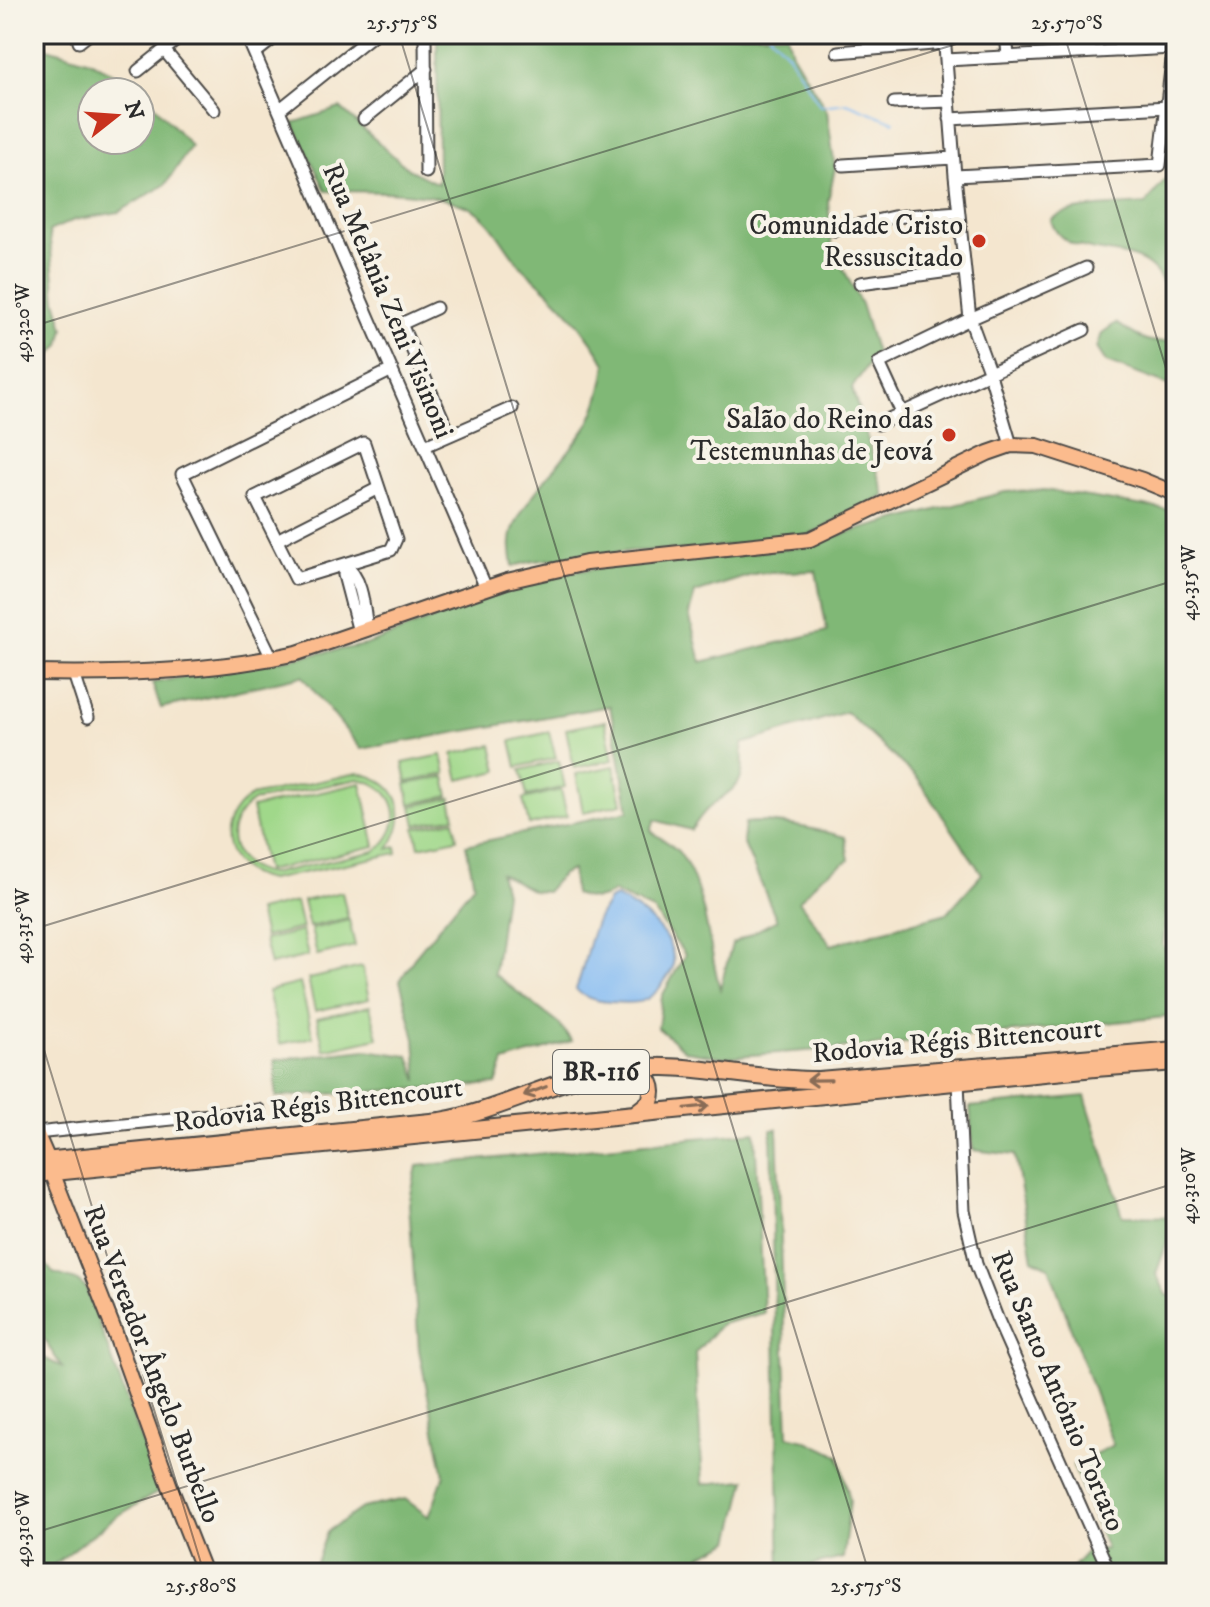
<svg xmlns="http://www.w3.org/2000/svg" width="1210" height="1607" font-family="'IM FELL DW Pica',serif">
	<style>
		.green { fill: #a0d88a; stroke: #66825a; stroke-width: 2; fill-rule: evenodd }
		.forest { fill: #80b876; stroke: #567250; stroke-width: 2; fill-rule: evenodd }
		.water { fill: #84bbf3; stroke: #58738f; stroke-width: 2 }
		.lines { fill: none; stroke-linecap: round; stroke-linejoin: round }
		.stream { stroke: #84bbf3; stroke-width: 2 }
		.minor-casing { stroke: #494744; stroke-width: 15 }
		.major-casing { stroke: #494744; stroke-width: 18 }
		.highway-casing { stroke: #494744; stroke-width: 20 }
		.minor { stroke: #fff; stroke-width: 11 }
		.major { stroke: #fbbb8d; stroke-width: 14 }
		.highway { stroke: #fbbb8d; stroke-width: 16 }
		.oneway { stroke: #896c57 }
		.ticks { fill: none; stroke: #2b2b2b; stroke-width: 2; stroke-opacity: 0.45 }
		.poi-dot { fill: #c8321e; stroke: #f7f3e8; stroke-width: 3 }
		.labels { text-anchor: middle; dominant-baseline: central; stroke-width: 8; stroke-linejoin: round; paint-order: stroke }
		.shield { fill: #f7f3e8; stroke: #686764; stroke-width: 2 }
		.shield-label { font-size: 26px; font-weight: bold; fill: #2b2b2b }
		.poi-label { font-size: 28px; fill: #2b2b2b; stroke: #f7f3e8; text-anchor: end }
		.street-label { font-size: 28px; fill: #2b2b2b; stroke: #f7f3e8 }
		.neatline { fill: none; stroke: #2b2b2b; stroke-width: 3 }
		.ticks-label { font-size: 20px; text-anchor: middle; fill: #2b2b2b }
	</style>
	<rect width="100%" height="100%" fill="#f7f3e8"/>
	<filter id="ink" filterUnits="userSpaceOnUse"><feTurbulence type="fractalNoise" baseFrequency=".0125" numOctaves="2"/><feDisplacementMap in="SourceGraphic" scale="16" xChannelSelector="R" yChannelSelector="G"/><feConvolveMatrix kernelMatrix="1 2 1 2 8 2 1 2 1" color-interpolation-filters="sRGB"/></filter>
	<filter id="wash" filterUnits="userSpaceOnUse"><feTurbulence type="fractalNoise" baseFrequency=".006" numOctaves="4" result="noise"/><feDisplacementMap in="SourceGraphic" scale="32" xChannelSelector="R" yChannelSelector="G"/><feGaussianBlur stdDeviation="1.8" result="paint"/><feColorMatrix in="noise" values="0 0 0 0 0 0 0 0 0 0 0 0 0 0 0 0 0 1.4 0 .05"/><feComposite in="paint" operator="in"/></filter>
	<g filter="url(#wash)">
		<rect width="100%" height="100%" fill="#f4e6cf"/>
		<path class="green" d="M605,721l8,39 -39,8 -8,-39z
			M549,732l7,26 -39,9 -6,-26z
			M492,745l6,26 -39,9 -6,-26z
			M442,755l4,19 -39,8 -4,-19z
			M559,761l6,26 -38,9 -6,-26z
			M614,766l8,38 -39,8 -7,-38z
			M358,773c42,8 54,41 30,76l8,-2 1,6 -127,27c-48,-8 -59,-55 -19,-84zM358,779c41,7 50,48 17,72l-105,23c-42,-7 -51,-48 -17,-73z
			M445,777l4,19 -39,8 -4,-20z
			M361,783l14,63 -109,25 -14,-63z
			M561,790l6,26 -38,9 -6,-26z
			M451,798l4,19 -39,8 -4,-19z
			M454,820l3,19 -38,8 -4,-19z
			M342,892l6,26 -39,9 -6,-26z
			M296,902l6,26 -38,9 -6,-26z
			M349,920l6,26 -38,9 -6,-26z
			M302,931l6,25 -38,9 -6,-25z
			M362,967l7,32 -54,12 -7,-32z
			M300,983l13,54 -33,7 -12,-53z
			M370,1006l8,32 -54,12 -7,-32z"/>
		<path class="forest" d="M437,34h350l5,19 35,58 8,57 -7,33 4,45 29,58 15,49 -24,35 33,108 -78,40 -116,14 -59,1 -98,10 -21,5c-1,-8 -3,-17 -2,-25 2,-34 60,-86 78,-118 10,-19 14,-37 17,-59 -15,-25 -32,-48 -53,-68 -10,-10 -22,-20 -32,-30 -17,-18 -29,-49 -53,-59 -44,-18 -96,-15 -142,-16l-33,-68 47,-15 68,61 30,15z
			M34,44l56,17 49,27 52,58 -25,38 -47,28 -45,8 -25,11 7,69 8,28 -4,17 -26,28zM140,92v48h-48v-48z
			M1176,155v152c-6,-13 -13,-28 -23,-38 -26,-27 -91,-7 -102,-49 17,-15 71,-14 95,-16l24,-31z
			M1116,323c22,14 34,24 60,16v49l-70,-26 -9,-14 5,-15z
			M1044,490l132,21v284l-13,150 13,26v45l-314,31 -139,10 -37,-6 -28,-23 4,-32 23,-41 -32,-45 -40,-18c-14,10 -23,7 -39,2l-2,-24 -10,4 -16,18 -13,-1 -33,-18 5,20 -11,81 64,49 14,18 -68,21 -8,22 -220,13 -1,-37 91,-10 43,6 9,25 -3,-42 -15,-58 16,-26 58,-71 -8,-39 163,-34 -19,-105 -249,43 -59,-73 -141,32 -9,-25 214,-38 160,-62 49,-12 237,-25 15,-8 178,-46zM816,571l11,60 -126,31 -12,-48 6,-21 63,-20zM846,712l71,66 65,96 -35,39 -116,32 -32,-44 22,-24 28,-17 -4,-23c-26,-7 -74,-18 -100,-14l-2,19 34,78 -45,24 -12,45c-11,-40 -15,-100 -39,-134 -7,-10 -21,-17 -30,-24l4,-11 36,10c6,-8 12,-18 20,-24 31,-25 34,-20 31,-62z
			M1085,1096l38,120 53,1 -20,57 11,21 9,2v276h-109l21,-23 18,-1 -33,-84 40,-20 -64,-178 -16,-8 -18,-104 -42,-5 -3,-43z
			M777,1129l11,307 17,4 34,16 11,44 -7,58 -63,15 -9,-443z
			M755,1132l9,181 -43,11 -26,29 8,131 43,-4 -15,61 -31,15v17h-381l-5,-5 13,-36 35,-24 43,-9 24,18 15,-42 -25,-125 -10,-146 8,-38z
			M34,1249l19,24 23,7 10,8 74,203 -46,27 -71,55h-9v-216l10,1 18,9 -20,-30 -8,-3z"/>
		<path class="water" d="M616,897c24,11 61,39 57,69 -1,6 -6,11 -9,16 -15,23 -29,22 -54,20 -12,-1 -26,-3 -34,-13 8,-20 10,-41 18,-61 3,-11 10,-19 15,-28z"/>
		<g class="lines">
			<path class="stream" d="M769,34l19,20 32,52 27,-3 47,19"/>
		</g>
	</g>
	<g filter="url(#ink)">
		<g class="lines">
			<defs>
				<path id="minor" d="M246,34l240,554
					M425,34l1,138
					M944,34l11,142 15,143 19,52 22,74
					M1006,34l2,22
					M1062,34l1,19
					M1119,34l1,17
					M79,42l10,-8
					M164,50l50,60
					M838,52l107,-9
					M255,53l24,-19
					M946,60l226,-12
					M138,71l46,-37
					M894,103l55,-2
					M279,110l95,-76
					M364,119l62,-50
					M950,119l218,-12
					M843,165l110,-7
					M955,176l205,-11 15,-131
					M835,230l58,-13 65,-5
					M860,283l104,-14
					M436,308l-35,16 49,111
					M902,413l-23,-50 91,-44 116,-51
					M878,424l206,-94
					M364,443l32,96 -5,11 -95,29 -41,-82z
					M425,446l87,-38
					M277,540l102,-52
					M345,566c18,11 19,44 22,63
					M345,566l-1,9 15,57
					M272,658l-90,-184 210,-104
					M74,674l14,43
					M958,1082l6,129 12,53 21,54 113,255
					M36,1133l223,-23"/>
				<path id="major" d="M34,673c87,2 178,-1 263,-20l210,-72 79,-18 224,-24 178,-86 23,-8 26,1 105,34 34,14
					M34,1128l14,32
					M52,1172l63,161 57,159 32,81"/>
				<path id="highway" d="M636,1113l14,-11c6,-16 -2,-24 -13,-35
					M34,1162l406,-41c61,-10 115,-43 177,-52 70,-9 134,12 202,11l357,-30
					M34,1174l1061,-106 81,-6"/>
			</defs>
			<use href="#minor" class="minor-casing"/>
			<use href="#major" class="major-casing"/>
			<use href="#highway" class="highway-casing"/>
			<use href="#minor" class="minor"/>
			<use href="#major" class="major"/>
			<use href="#highway" class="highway"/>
		</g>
		<defs><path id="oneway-shaft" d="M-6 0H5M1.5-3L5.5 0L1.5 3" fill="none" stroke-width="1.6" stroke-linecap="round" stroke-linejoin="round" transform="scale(2)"/></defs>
		<g class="oneway">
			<use href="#oneway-shaft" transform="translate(819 1080) rotate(179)"/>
			<use href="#oneway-shaft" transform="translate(535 1091) rotate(159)"/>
			<use href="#oneway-shaft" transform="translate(697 1107) rotate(-6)"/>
		</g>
	</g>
	<path class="ticks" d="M399,34l470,1539M1064,34l112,367M34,326l955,-292M34,929l1142,-349M34,1017l170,556M34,1533l1142,-350"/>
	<g class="poi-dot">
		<circle cx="979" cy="241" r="8"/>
		<circle cx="949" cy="435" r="8"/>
	</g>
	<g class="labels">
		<rect class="shield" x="553" y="1050" width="96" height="44" rx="6"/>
		<g class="shield-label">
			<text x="601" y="1072">BR-116</text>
		</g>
		<g class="poi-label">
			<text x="963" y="225">Comunidade Cristo<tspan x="963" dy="32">Ressuscitado</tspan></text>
			<text x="933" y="419">Salão do Reino das<tspan x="933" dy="32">Testemunhas de Jeová</tspan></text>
		</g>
		<g class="street-label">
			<text transform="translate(388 301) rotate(67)">Rua Melânia Zeni Visinoni</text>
			<text transform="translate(957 1041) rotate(-5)">Rodovia Régis Bittencourt</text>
			<text transform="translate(318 1105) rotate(-7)">Rodovia Régis Bittencourt</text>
			<text transform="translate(152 1364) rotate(69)">Rua Vereador Ângelo Burbello</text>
			<text transform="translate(1058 1391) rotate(67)">Rua Santo Antônio Tortato</text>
		</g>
	</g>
	<rect width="1210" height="1607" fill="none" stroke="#f7f3e8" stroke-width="88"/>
	<g transform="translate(116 116) rotate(73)"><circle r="38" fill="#f7f3e8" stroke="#a5a39c" stroke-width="2"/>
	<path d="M0-6L14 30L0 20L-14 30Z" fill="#c8321e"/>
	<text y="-12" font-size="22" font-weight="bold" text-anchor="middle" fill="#2b2b2b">N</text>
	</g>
	<rect x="44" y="44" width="1122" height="1519" class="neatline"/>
	<g class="ticks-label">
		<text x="402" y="29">25.575°S</text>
		<text x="1067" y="29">25.570°S</text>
		<text transform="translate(22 323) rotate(-90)" y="7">49.320°W</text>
		<text transform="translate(1188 583) rotate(-90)" y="7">49.315°W</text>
		<text transform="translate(22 926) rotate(-90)" y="7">49.315°W</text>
		<text transform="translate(1188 1186) rotate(-90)" y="7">49.310°W</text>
		<text transform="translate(22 1529) rotate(-90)" y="7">49.310°W</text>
		<text x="201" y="1592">25.580°S</text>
		<text x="866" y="1592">25.575°S</text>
	</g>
</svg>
